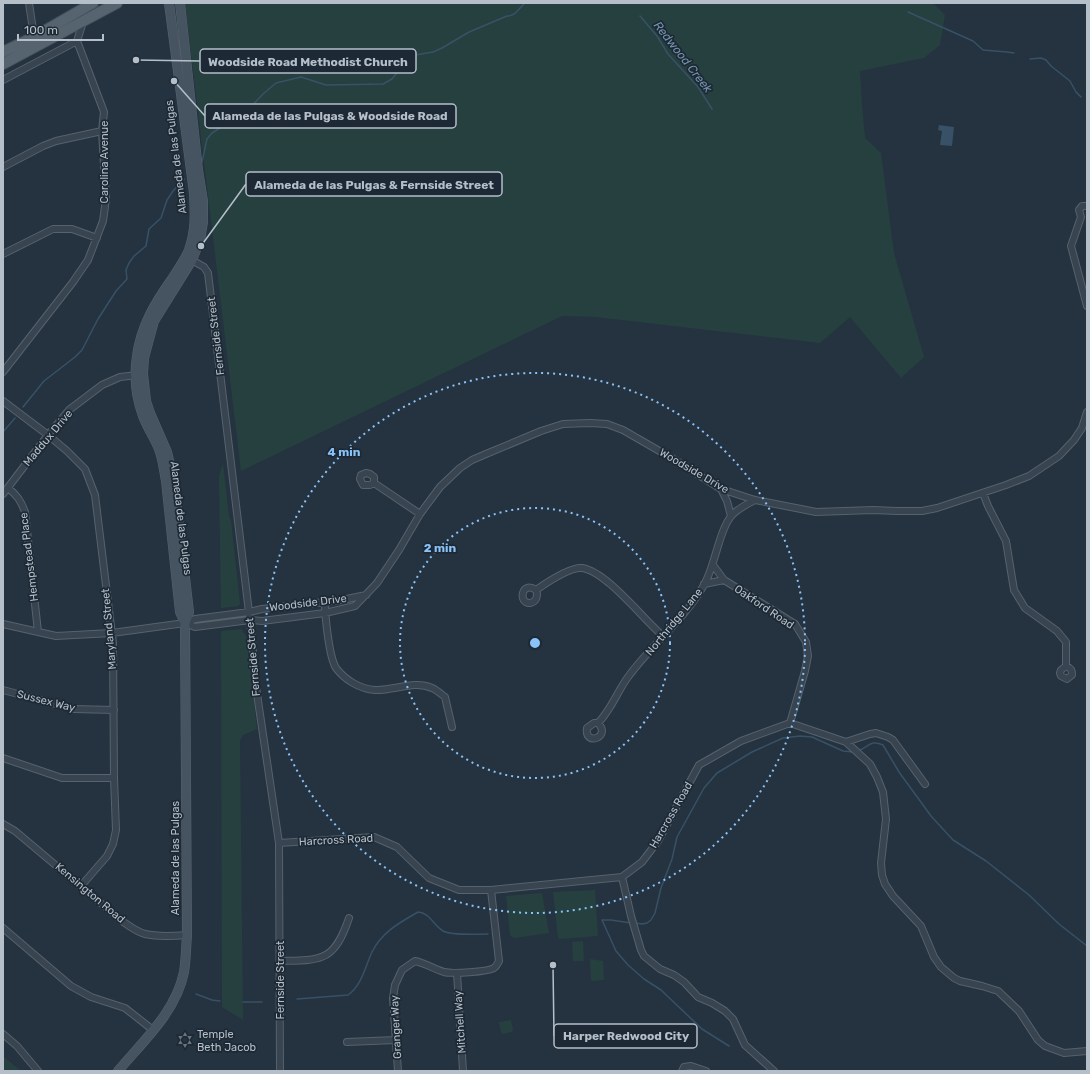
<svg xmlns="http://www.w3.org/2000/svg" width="1090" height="1074" font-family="Rubik,sans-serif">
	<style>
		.green { fill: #264040 }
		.water { fill: #385166 }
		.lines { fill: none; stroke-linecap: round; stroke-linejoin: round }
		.stream { stroke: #385166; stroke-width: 1.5 }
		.street-casing { stroke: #56626d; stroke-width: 8 }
		.secondary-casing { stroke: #56626d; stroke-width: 10 }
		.primary-casing { stroke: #44505b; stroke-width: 12 }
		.street { stroke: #38444f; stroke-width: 6 }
		.secondary { stroke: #465462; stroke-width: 9 }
		.primary { stroke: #56646f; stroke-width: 10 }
		.ring { fill: none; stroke: #8ac3f9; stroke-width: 2; stroke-dasharray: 2 4 }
		.labels { text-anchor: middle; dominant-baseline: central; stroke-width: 3.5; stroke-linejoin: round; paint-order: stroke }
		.street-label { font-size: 11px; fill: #b4bfca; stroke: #1d2934 }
		.poi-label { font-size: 11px; fill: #b4bfca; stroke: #1d2934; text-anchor: start }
		.water-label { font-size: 12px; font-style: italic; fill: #7494ad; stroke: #1d2934 }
		.centre { fill: #8ac3f9; stroke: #1d2934; stroke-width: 2 }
		.ring-label { font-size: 12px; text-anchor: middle; font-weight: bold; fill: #8ac3f9; stroke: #1d2934; stroke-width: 3.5; stroke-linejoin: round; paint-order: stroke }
		.leader { fill: none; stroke: #b4bfca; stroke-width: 1.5 }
		.callout-dot { fill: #b4bfca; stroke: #1d2934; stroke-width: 1.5 }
		.callout { fill: #1d2934; stroke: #b4bfca; stroke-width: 1.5 }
		.callout-label { font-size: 12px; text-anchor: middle; font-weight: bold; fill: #b4bfca }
	</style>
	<rect width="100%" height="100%" fill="#24333f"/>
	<path class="green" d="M185,3h748l12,12 -5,30 -16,13 -64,13 2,34 3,33 16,15 13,100 30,104 -23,21 -51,-61 -30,26 -224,-26 -34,-1 -321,155z
		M223,463l6,53 2,4 9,84 -2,2 -17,2 -2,-124v-8z
		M241,629l5,7 11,93 -14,6 -3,6 3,279 -21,-13 -1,-376z
		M595,890l3,46 -37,3 -3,-1 -5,-46z
		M542,893l7,40 -35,5 -4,-3 -4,-39z
		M583,941l1,20h-11l-1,-19z
		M590,959l13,2 1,19 -13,1z
		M511,1020l2,10 -2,2 -8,2 -2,-2 -2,-10z
		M3,1056l18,15h-18z"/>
	<path class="water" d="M939,125l15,2 -2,19 -12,-1 2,-14 -4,-1z"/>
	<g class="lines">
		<path class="stream" d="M908,12l65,29 10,9 24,2 7,1
			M640,16l17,20 11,18 30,33 14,22
			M1030,59l11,-1 5,2 5,6 19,15 6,11 5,5
			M202,162l5,-23 5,-6 35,-22 16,-17 13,-11 25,-6 25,8 57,-1 9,-5 17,-21 6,-3 18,-3 9,-4 27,-16 38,-16c9,0 12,-8 18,-13
			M23,407l21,-26 31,-24 7,-7 16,-31 18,-28 11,-12 -1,-9 3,-7 5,-7 12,-10 3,-17 12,-11 6,-18 6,-9 11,-12
			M3,432l12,-14
			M860,750c10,-5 12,-10 23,-5l16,27 32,44 22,24 33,21 43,34 30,29 28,22
			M631,923l-20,-3h-9l14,31 12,14 16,14 17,11 41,39 27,17
			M635,923l7,1 5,-1 4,-3 4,-7 6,-25 11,-29 5,-22 27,-49 13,-15 35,-21 31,-14 17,-2 12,1 31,14 10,1
			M196,994l16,6 8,1
			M297,999l51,-4c14,-10 17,-28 24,-43 10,-20 27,-29 46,-40 12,1 15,13 25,19 10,5 33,3 45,3
			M243,1002h19"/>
		<defs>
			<path id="street" d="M29,3l5,34
				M3,80l74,-39
				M3,167l40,-21 13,-5 46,-10
				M1087,206h-5l-3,4 2,7 -10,29 16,60
				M3,254l50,-25h19l25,9
				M190,259l14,8 4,6 43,356 5,58 23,156 1,228
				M3,372l70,-90 15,-22 15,-39 3,-22 -4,-68 2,-19 -27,-71 6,-19
				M3,401l45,34 19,16 18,18 10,26 18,148 1,135 2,52 -3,14 -6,12 -26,30
				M374,483l-4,2h-7l-3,-6 1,-4 5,-2 4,1 4,3v6l46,31
				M8,488c9,7 13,13 17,24l13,120
				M721,489l6,12 4,15
				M983,493l5,13 18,35 8,49 11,18 32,23 9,11v24l-5,4 -1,3 1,3 6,3 5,-4c0,-5 -1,-7 -6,-9
				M3,494l45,-59 21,-25 33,-25 18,-8 18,-2
				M713,565l11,15 71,44 11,18 2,14 -3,15 -15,52
				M704,584l20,-4
				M536,590c2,5 1,12 -6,13 -12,1 -9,-23 6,-13 10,-7 34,-23 46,-22 24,3 61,51 81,68
				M325,602c0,14 4,55 11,66 9,12 24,21 39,22 19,1 39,-10 57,-2 5,2 9,6 13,9l7,30
				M185,623l10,4 55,-7 12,1 63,-8 30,-7 22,-23 22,-33 21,-36 20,-27 20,-19 12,-8 14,-6 55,-23 22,-7 27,-1 17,1 16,6 52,30 46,29 34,11 61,12 57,-2 24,1h25l15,-3 69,-23 23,-9 30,-20 15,-16 8,-12 5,-16
				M3,624l53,12 56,-3 73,-10 10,-4 54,-7 13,-3 80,-9 24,-5
				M3,690l71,19 40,1
				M598,723h-4l-7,5c-3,19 25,9 11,-5 13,-13 19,-31 30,-46 23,-32 56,-57 76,-92 11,-19 15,-55 28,-70 7,-7 15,-11 23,-15
				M846,742l24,22 7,13 6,15 3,27 -5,44 1,12 3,9 8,12 28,30 13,31 7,10 13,11 6,3 22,5 16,5 21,20 19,29 7,6 19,7 23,-2
				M3,758l59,20h52
				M3,824l12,7 107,90c7,5 15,11 23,13 13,3 29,2 42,1
				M279,843l95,-6 23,10 32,31 30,12h32l131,-13 20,-15 16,-21 41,-76 42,-24 49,-18 56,19 24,-8 6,-1 12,4 5,3 32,44
				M622,877l9,39 10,34 3,6 16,13 14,6 10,7 14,15 14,6 13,8 8,8 12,26 29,26
				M3,928l68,58 20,11 34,11 28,22
				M280,961c42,-1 54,1 69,-43
				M457,973l6,98
				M3,1034l14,12 21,25
				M347,1042l49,-2
				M398,1071l-5,-73 2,-13 7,-15 13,-9c10,2 19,8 29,11 8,2 43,0 50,-4 3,-2 3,-4 5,-7l-8,-71
				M682,1071l2,-4 7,-1 15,5"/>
			<path id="secondary" d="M169,3l25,190c1,21 2,37 -5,57 -4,10 -11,19 -17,29 -17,24 -31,47 -35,77 -3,19 -1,41 6,60 4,11 11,21 16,33 4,10 5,22 7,32l14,131 5,11
				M118,1071c25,-30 58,-59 66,-99 2,-12 2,-25 3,-37l-2,-312 4,-11 -15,-130 -7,-30 -17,-39 -4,-12 -3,-27 1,-16 10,-37 38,-61 8,-20 3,-18v-21l-5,-31 -18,-167"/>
			<path id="primary" d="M3,52l31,-15 59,-34
				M3,64l114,-61"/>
		</defs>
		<use href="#street" class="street-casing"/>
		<use href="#secondary" class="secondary-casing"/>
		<use href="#primary" class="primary-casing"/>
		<use href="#street" class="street"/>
		<use href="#secondary" class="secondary"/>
		<use href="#primary" class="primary"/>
	</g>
	<g class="ring">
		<circle cx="535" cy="643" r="135"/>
		<circle cx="535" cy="643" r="270"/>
	</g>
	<defs>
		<symbol id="synagogue-bare" viewBox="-9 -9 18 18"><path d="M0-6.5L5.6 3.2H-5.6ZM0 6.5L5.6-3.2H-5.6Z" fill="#6b7280" stroke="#1d2934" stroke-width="2.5" paint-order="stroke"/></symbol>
	</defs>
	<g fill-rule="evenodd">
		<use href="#synagogue-bare" x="174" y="1029" width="22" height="22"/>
	</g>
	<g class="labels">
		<g class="street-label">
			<text transform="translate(176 157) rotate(-97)">Alameda de las Pulgas</text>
			<text transform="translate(104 162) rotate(-90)">Carolina Avenue</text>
			<text transform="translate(216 336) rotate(-97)">Fernside Street</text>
			<text transform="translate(48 438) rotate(-50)">Maddux Drive</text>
			<text transform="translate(694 471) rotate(30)">Woodside Drive</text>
			<text transform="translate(181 518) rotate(83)">Alameda de las Pulgas</text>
			<text transform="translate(29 557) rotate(-97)">Hempstead Place</text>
			<text transform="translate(308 603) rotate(-7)">Woodside Drive</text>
			<text transform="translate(764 607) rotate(34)">Oakford Road</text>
			<text transform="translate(674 622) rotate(-51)">Northridge Lane</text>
			<text transform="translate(109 629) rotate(-95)">Maryland Street</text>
			<text transform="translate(253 657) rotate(-95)">Fernside Street</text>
			<text transform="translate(46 701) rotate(14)">Sussex Way</text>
			<text transform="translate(671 815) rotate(-60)">Harcross Road</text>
			<text transform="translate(336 840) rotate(-3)">Harcross Road</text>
			<text transform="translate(175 858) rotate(-90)">Alameda de las Pulgas</text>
			<text transform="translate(90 893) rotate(40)">Kensington Road</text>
			<text transform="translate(280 980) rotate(-90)">Fernside Street</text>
			<text transform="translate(460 1022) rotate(-94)">Mitchell Way</text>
			<text transform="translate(396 1027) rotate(-93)">Granger Way</text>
		</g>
		<g class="poi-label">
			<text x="197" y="1034">Temple<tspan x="197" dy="13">Beth Jacob</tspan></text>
		</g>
		<g class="water-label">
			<text transform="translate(683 57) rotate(52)">Redwood Creek</text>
		</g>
	</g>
	<circle cx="535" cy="643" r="6" class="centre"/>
	<g class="ring-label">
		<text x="344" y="456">4 min</text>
		<text x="440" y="552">2 min</text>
	</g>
	<path class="leader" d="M136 60L200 61M174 81L205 116M201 246L246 184M553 965L554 1036"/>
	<g class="callout-dot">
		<circle cx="136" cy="60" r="4"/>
		<circle cx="174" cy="81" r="4"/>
		<circle cx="201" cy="246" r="4"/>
		<circle cx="553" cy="965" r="4"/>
	</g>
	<g class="callout">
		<rect x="200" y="49" width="216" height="24" rx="4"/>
		<rect x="205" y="104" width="251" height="24" rx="4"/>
		<rect x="246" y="172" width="256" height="24" rx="4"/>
		<rect x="554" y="1024" width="143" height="24" rx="4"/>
	</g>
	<g class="callout-label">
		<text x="308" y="66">Woodside Road Methodist Church</text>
		<text x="330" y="120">Alameda de las Pulgas &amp; Woodside Road</text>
		<text x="374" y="189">Alameda de las Pulgas &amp; Fernside Street</text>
		<text x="626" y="1040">Harper Redwood City</text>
	</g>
	<rect width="1090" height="1074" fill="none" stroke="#b4bfca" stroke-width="8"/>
	<path d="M18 34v6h85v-6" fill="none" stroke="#b4bfca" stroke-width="2"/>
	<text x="24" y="34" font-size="12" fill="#b4bfca" stroke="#1d2934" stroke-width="3" paint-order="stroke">100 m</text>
</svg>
